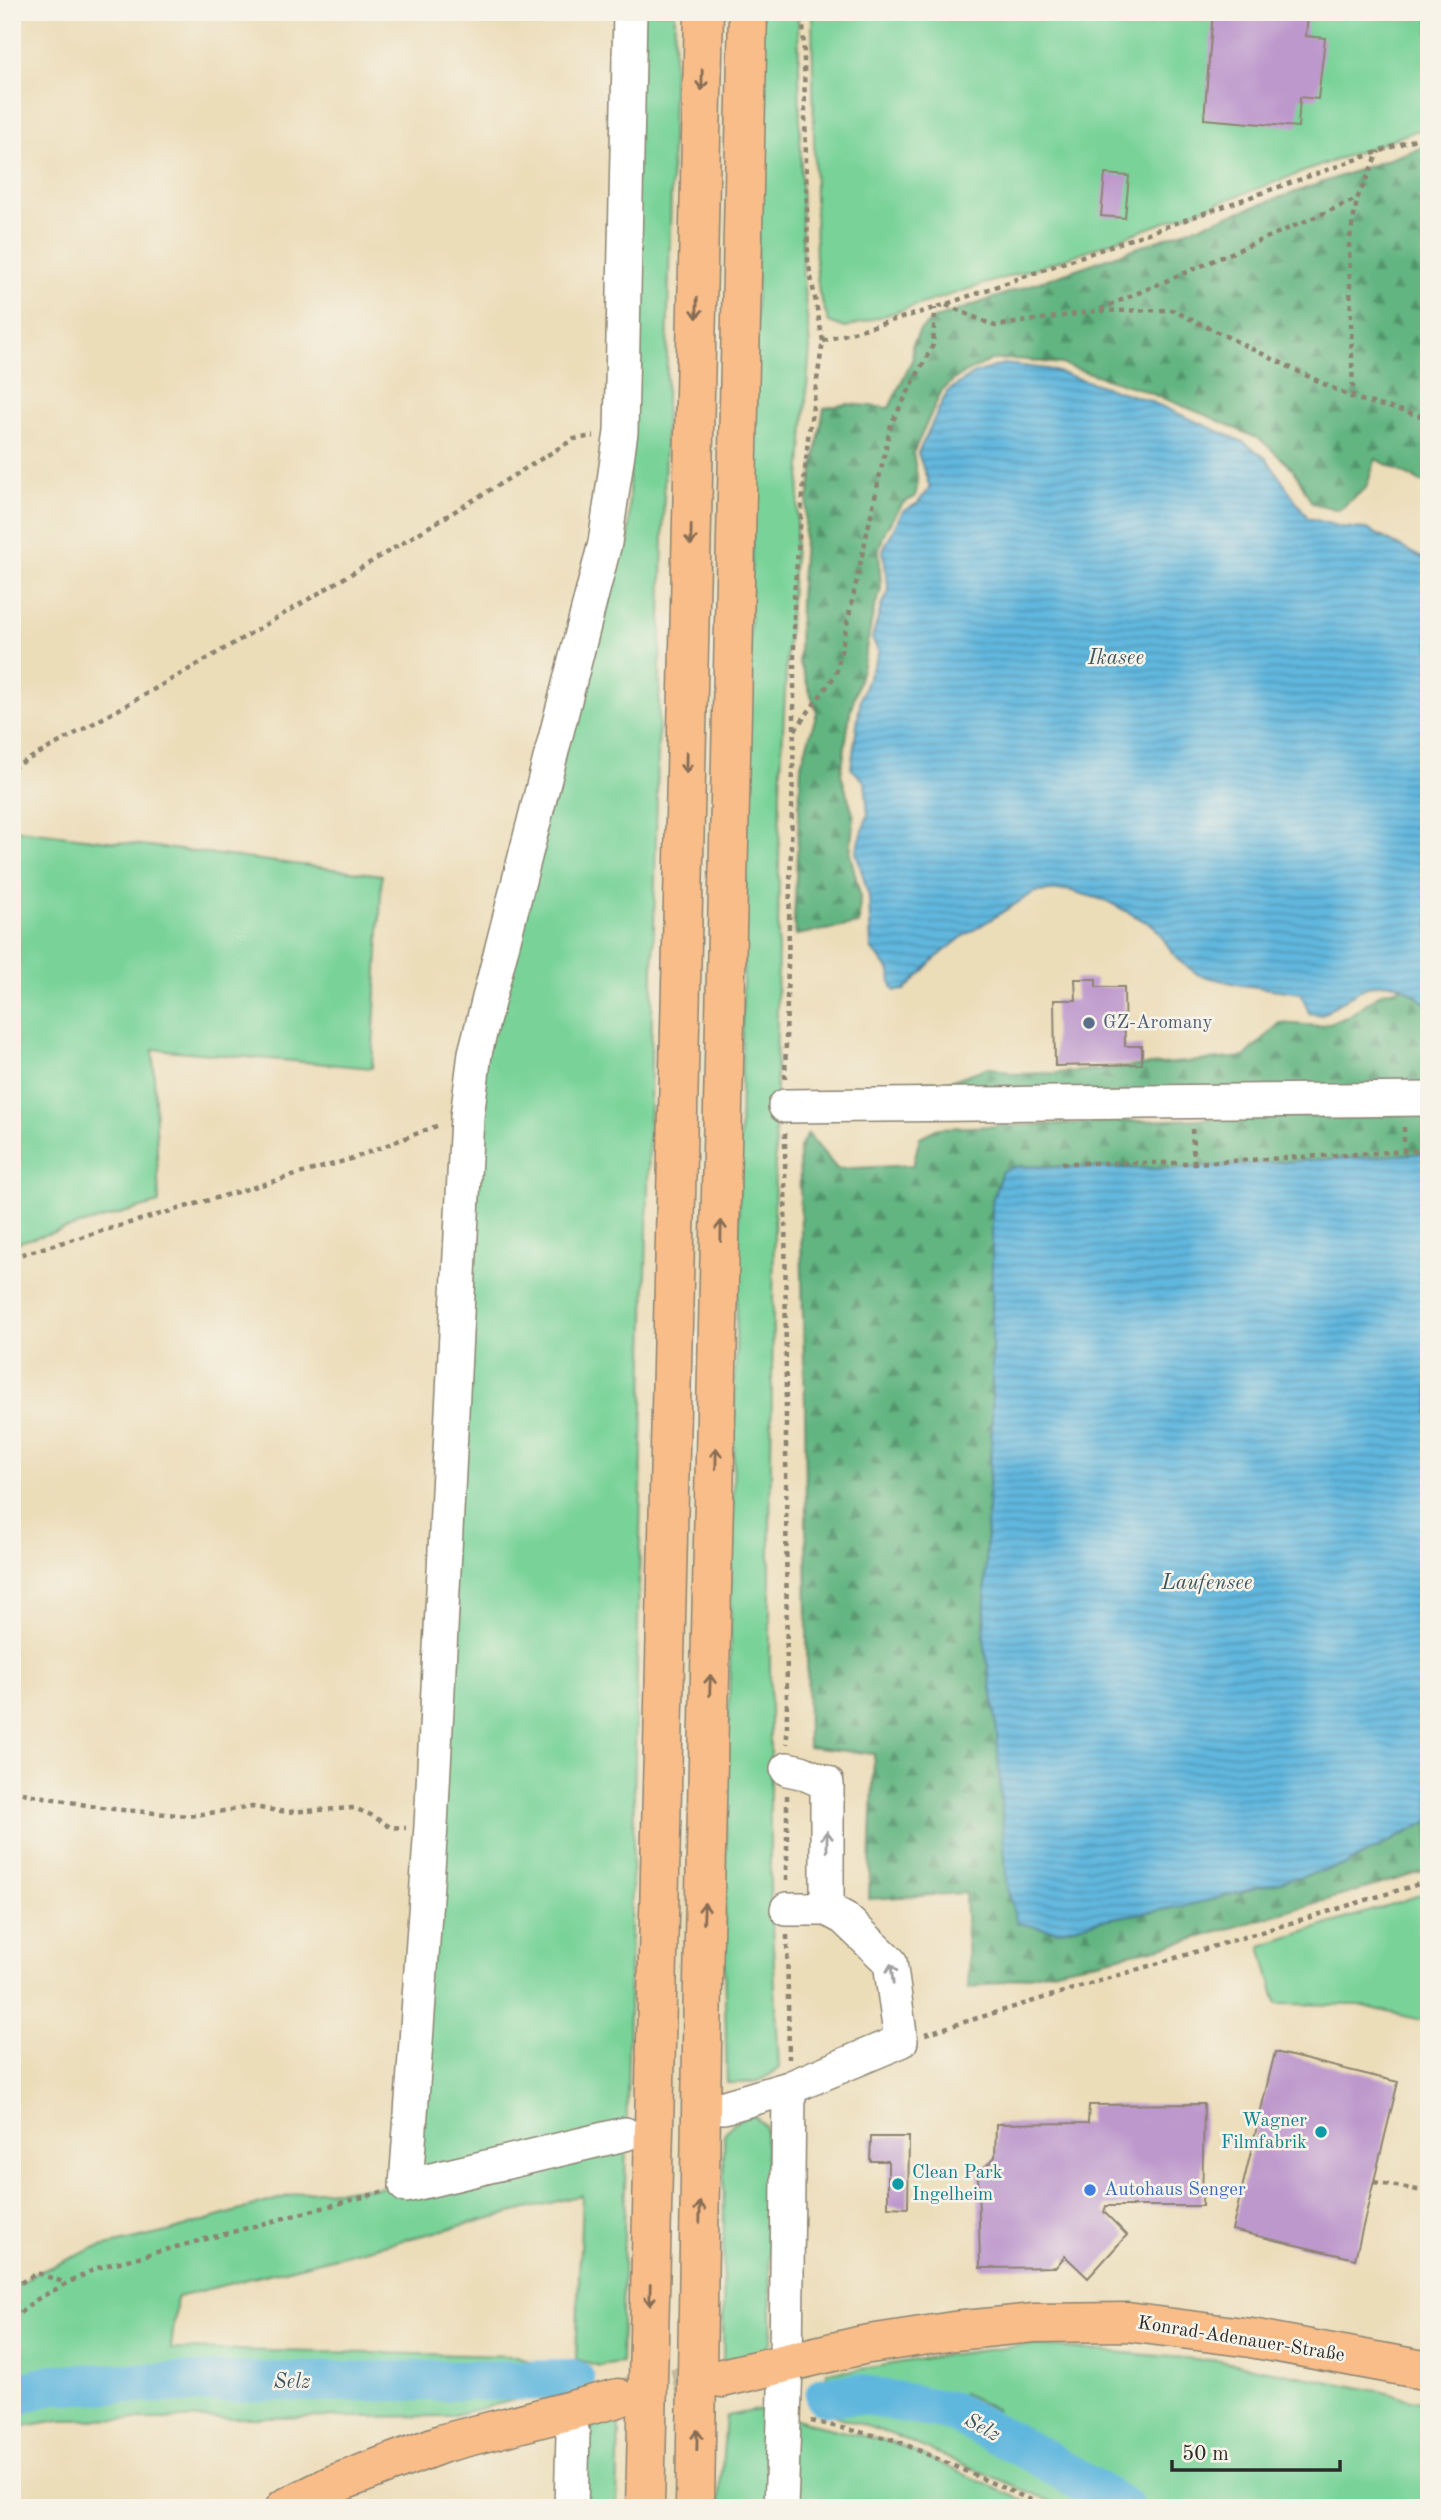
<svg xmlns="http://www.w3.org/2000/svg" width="1441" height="2520" font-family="'Old Standard TT',serif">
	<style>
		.green { fill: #79d399; stroke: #527f62; stroke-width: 2; fill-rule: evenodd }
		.forest { fill: url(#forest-firs); stroke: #467056; stroke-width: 2 }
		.water { fill: url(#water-rules); stroke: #467184; stroke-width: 2 }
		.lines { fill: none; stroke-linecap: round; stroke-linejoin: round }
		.river { stroke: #61b7de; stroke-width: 40 }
		.building { fill: #bd98cc }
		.major-tunnel { stroke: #c5b99d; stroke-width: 38; stroke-dasharray: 38 19; stroke-linecap: butt }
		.minor-casing { stroke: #8c8472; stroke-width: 36 }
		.major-casing { stroke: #8c8472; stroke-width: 41 }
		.highway-casing { stroke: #8c8472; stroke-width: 41 }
		.path { stroke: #8c8472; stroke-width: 4.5; stroke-dasharray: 5 5; stroke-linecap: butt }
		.minor { stroke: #fff; stroke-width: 33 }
		.major { stroke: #f8bd89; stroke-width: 38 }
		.highway { stroke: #f8bd89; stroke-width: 38 }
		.oneway { stroke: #876d55 }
		.oneway2 { stroke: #a0a0a0 }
		.service-dot { fill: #5c6f8a; stroke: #f7f3e8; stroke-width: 2.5 }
		.culture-dot { fill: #0f9aa8; stroke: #f7f3e8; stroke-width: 2.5 }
		.shop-dot { fill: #3f7fe0; stroke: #f7f3e8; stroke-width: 2.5 }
		.labels { text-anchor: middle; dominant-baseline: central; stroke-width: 5; stroke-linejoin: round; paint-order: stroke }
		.service-label { font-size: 19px; fill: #4e5e75; stroke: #f7f3e8; text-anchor: start }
		.culture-label { font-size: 19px; fill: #0d838f; stroke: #f7f3e8; text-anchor: end }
		.shop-label { font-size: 19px; fill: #366cbe; stroke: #f7f3e8; text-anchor: start }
		.street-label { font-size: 19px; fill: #2b2b2b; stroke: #f7f3e8 }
		.water-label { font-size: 21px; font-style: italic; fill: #3b5561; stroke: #f7f3e8 }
	</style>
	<defs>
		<pattern id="forest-firs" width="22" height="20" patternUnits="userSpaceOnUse" patternTransform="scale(1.75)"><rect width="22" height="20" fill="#62b581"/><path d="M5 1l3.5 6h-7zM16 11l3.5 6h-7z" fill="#51936a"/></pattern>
		<pattern id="water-rules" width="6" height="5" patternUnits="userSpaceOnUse" patternTransform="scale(1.75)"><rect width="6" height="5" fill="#61b7de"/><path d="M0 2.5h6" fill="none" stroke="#5095b4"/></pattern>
	</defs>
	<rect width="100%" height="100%" fill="#f7f3e8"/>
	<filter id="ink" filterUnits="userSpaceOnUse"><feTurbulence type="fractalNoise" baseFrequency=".0143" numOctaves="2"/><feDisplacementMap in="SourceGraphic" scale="14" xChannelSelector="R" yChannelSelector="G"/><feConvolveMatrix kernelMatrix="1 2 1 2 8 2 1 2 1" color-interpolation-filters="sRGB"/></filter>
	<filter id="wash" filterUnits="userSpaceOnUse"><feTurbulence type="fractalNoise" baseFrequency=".00686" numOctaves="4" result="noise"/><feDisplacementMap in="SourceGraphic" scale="28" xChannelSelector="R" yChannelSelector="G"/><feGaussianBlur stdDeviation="1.57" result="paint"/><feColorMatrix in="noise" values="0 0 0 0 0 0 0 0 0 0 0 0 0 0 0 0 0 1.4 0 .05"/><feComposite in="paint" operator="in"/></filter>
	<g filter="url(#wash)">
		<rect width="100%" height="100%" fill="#ecddb9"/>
		<path class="green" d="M630,12h45l-54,2351 -22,3 -23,-7 6,-164 -405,102 -6,52 346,7 58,24 -8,7 -117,29 -391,4 -47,8v-140l25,-15 55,-24 75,-17 135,-40 104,-6 61,-1069 138,-574h24z
			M762,12h36l5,267 7,68 -23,306 -7,137 -10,741v354l9,183c-20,16 -27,15 -52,15l-3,-125z
			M812,12h617v114l-365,133 -219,69 -16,-6 -10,-29 -3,-28z
			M12,829l370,46 -10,193 -219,-19 6,154 -147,41z
			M1429,1892v130l-70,-17 -82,-1 -16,-58z
			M754,2116l11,10 7,214 -8,13 -41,10 1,-229c9,-11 15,-17 30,-18z
			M1029,2345l191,16 158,30 51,12v105h-362l-171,-72 -63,-21 -11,-13 5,-30 23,-1 96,-16zM963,2393l33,17 -12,25 -38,-14z
			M774,2407l-2,101h-53l7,-92z
			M790,2417l21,7 83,19 146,65h-252z
			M606,2424h13l-2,84h-41l2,-65 13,-15z"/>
		<path class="forest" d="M1429,145v338h-6l-47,-24 -10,29 -27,22 -27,-7 -18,-33 -33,-30 -53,-24 -68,-27 -79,-25 -44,-5 -26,1 -32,16 -17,14 -29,63 5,29 -3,15 -12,6 -18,28 -6,18 2,41 -7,19 -11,56 -13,48 -9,61 13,43 -4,36 10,42 -1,29 -63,11 -2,-13 7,-157 16,-53 -18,-51 1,-63 6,-88 18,-102 24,-4 41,4 24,-50 -1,-12 8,-16 14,-11z
			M1404,987l25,19v85l-521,9 -7,-14 19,-5 27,1 42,-15 27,7 40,-1 188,-16 36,-34 40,3 27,-9 36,-25z
			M1429,1113v40l-258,16 -153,-3 -26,35v224l-5,102 -3,112 12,82 61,210 44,-11 89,-15 155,-40 84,-44v49l-245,72 -215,47 -4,-96 -96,6 5,-145 -66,-7 -3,-342 -6,-257 9,-14 29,35 76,-4 7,-28 18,-9 320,-11z"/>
		<path class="water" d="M1003,364l45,5 99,31 96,42 23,16 42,60 33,9 26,2 59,31 3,5v441c-7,-5 -14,-12 -22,-17 -29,-18 -62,10 -85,26l-13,-2 -8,-20 -60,-8 -42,-10 -21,-15 -24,-34 -47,-25 -39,-11 -33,2 -74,46 -25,20 -31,32 -10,1 -4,-7 -1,-13 -19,-23 -2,-51 -13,-45 12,-38 -3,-32 -14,-14 10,-72 18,-44 -7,-13 10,-35 7,-12 -6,-42 20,-39 14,-7 13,-16 -12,-35 29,-61 26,-18z
			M1429,1153v668l-84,44 -155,40 -89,15 -44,11 -40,-8 -10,-35 -11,-167 -12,-82 3,-112 5,-102v-224l10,-30 16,-5 153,3z"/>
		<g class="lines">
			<path class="river" d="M825,2396l31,-2 97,18 84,43 87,53
				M12,2397l40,-13 523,-4"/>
		</g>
		<g id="blocks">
			<path class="building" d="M1213,12h69l26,3 -2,21 19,2 -7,61 -18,-2 -2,30 -94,-8z
				M1105,174l24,2 -4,42 -24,-2z
				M1075,979h21v8h28l1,59h17v18l-87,2 -1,-66h22z
				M1275,2052l123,30 -43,177 -123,-29z
				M1204,2104l-2,102h-96l-2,6 23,23 -39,43 -23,-22 -9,11 -76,1 -2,-94 17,-17 1,-33 92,-1 1,-18z
				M871,2137h38l-1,71 -20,-1v-46h-18z"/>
		</g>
	</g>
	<g filter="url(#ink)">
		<use href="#blocks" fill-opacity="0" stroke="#8c8472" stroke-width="2"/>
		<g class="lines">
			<path class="major-tunnel" d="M618,2398l104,-20"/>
			<defs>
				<path id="minor" d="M785,1106l644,-7
					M787,1769l14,3 26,11v126
					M724,2107l65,-19 112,-47 -11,-79 -46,-44 -17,-9h-40
					M625,2134l-219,52 25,-360 36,-709 8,-64 130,-510 16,-111 9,-420
					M566,2412l7,22 -2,74
					M781,2508l5,-144 3,-276"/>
				<path id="major" d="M722,2378l141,-33 91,-14 80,-8 93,-1 124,16 178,33
					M285,2508l47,-23 112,-42 174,-45"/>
				<path id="highway" d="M645,2508l59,-2496
					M695,2508l8,-527 45,-1969"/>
			</defs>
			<use href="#minor" class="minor-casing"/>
			<use href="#major" class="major-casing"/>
			<use href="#highway" class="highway-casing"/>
			<path class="path" d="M946,305l49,21 101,-15 261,-112 22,-48
				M1100,311l72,-1 181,88 76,20
				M823,341l112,-33 494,-174
				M1353,398l-4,-155 8,-43
				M795,730l41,-56 55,-250 42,-79 2,-37
				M12,768c192,-103 377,-217 562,-329l20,-3
				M785,1079l9,-348v-136l14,-157 15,-97 -15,-80 -5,-249
				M1192,1129l2,34
				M785,1133l2,611
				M1404,1152v-28
				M1062,1163h132l235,-13
				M12,1257l339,-98 88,-34
				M12,1791l90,17 86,8 64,-9 35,5 67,-4 17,7 19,12 16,1
				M787,1795v89
				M787,1935l2,124
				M925,2034l504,-153
				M1374,2182l54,10
				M12,2288l25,-15 29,10
				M12,2319l27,-21 58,-30 285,-76
				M811,2421l84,19 154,68"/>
			<use href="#minor" class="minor"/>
			<use href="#major" class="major"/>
			<use href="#highway" class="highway"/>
		</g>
		<defs><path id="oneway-shaft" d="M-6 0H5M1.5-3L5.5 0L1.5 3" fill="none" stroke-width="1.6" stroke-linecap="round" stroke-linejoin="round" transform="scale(1.75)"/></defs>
		<g class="oneway">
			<use href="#oneway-shaft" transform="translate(702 80) rotate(91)"/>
			<use href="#oneway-shaft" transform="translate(697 308) rotate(91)"/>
			<use href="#oneway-shaft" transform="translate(691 535) rotate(91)"/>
			<use href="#oneway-shaft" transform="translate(686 763) rotate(91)"/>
			<use href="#oneway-shaft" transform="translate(721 1231) rotate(-89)"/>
			<use href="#oneway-shaft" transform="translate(716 1458) rotate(-89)"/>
			<use href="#oneway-shaft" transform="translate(710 1685) rotate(-88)"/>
			<use href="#oneway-shaft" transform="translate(704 1913) rotate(-88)"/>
			<use href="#oneway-shaft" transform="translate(700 2212) rotate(-89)"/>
			<use href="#oneway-shaft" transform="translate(650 2295) rotate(91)"/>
			<use href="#oneway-shaft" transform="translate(697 2440) rotate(-89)"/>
		</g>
		<g class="oneway2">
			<use href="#oneway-shaft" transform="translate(827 1841) rotate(-90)"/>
			<use href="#oneway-shaft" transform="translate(892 1974) rotate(-97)"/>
		</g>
	</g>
	<circle class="service-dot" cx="1089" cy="1023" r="7"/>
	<g class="culture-dot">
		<circle cx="1321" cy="2132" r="7"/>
		<circle cx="898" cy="2184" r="7"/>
	</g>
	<circle class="shop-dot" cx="1090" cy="2190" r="7"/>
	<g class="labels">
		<g class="service-label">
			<text x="1103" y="1023">GZ-Aromany</text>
		</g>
		<g class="culture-label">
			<text x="1307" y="2121">Wagner<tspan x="1307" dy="22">Filmfabrik</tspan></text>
			<text x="912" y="2173" text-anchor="start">Clean Park<tspan x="912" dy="22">Ingelheim</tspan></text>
		</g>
		<g class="shop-label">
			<text x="1104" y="2190">Autohaus Senger</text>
		</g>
		<g class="street-label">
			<text transform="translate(1241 2340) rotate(9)">Konrad-Adenauer-Straße</text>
		</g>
		<g class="water-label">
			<text x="1116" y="658">Ikasee</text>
			<text x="1207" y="1583">Laufensee</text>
			<text x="292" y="2382">Selz</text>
			<text transform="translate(982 2428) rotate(29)">Selz</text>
		</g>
	</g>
	<rect width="1441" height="2520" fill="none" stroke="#f7f3e8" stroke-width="42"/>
	<path d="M1172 2460v10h168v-10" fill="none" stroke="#2b2b2b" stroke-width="3.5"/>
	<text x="1182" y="2460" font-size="21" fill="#2b2b2b" stroke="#f7f3e8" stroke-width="5" paint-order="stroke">50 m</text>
</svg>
